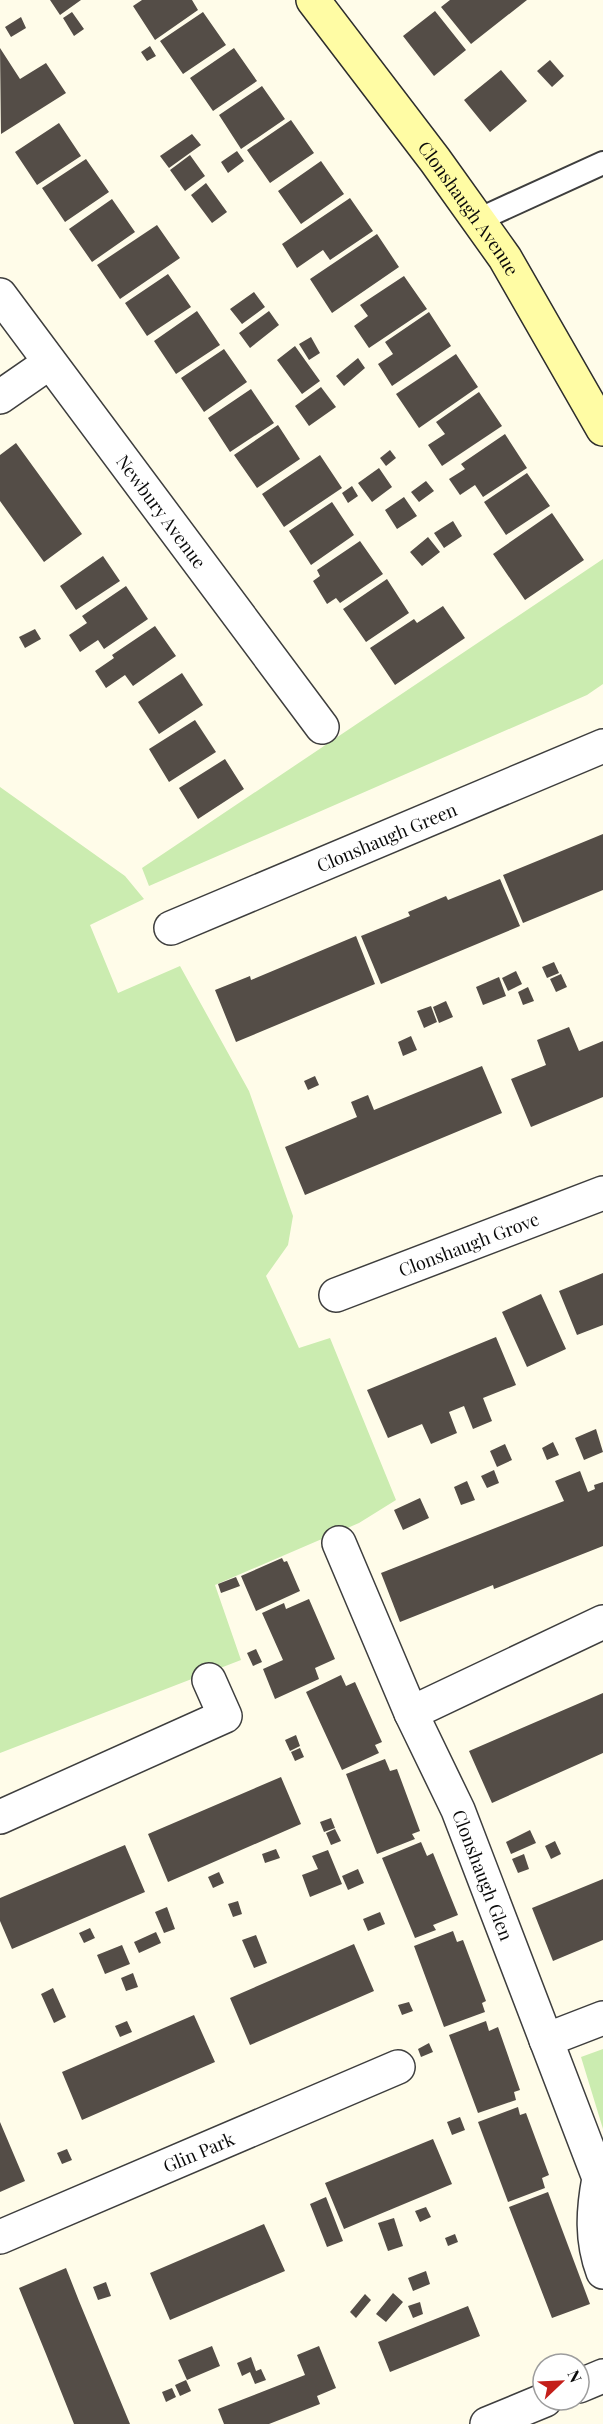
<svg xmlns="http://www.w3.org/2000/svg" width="603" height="2424" font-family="'Playfair Display',serif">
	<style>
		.green { fill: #cbecb0 }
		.building { fill: #544d47 }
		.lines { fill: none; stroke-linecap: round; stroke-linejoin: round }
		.lane-casing { stroke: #3e3e3e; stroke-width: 26 }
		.street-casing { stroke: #3e3e3e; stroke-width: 36 }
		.secondary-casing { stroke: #2d2d2d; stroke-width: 36 }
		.lane { stroke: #fff; stroke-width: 22 }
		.street { stroke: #fff; stroke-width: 33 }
		.secondary { stroke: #fffca4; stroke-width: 33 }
		.labels { text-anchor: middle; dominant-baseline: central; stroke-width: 6; stroke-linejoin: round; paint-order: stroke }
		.street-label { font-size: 18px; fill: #0b0b0b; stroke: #fff }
	</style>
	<rect width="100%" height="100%" fill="#fffce9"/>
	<path class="green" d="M603,559v125l-16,11 -438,191 -7,-18z
		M0,787l125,89 19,23 -54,26 28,68 62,-27 69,125 44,125 -5,29 -22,31 33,72 31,-10 66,162 -37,23 -144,62 26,75 -241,93z
		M603,2049v80l-22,-72z"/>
	<path class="building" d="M50,0h31l-21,15z
		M142,0h50l6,10 -43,30 -22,-34z
		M450,0h77l-56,44 -30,-37z
		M435,11l31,39 -32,26 -31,-40z
		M72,12l12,17 -10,7 -11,-18z
		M203,12l23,33 -43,29 -23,-33z
		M21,17l5,11 -15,9 -6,-10z
		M150,46l6,10 -9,5 -6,-9z
		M0,48l20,31 26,-16 20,30 -65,41z
		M234,48l23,33 -44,30 -23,-33z
		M550,60l14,16 -12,11 -15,-16z
		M501,70l26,31 -37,31 -26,-32z
		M262,86l23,33 -44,30 -22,-34z
		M291,120l23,33 -44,30 -23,-33z
		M59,123l22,33 -44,29 -22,-33z
		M192,134l9,11 -32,23 -9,-12z
		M237,151l7,10 -16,12 -7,-11z
		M190,155l15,21 -20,15 -15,-21z
		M86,159l23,33 -44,30 -23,-34z
		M321,161l23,33 -43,30 -23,-33z
		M206,183l21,29 -15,11 -21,-28z
		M350,198l23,33 -43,29 -7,-10 -26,18 -15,-24z
		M112,199l23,33 -43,30 -23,-33z
		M157,225l23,33 -60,41 -23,-34z
		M377,234l22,33 -67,46 -22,-34z
		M168,274l23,33 -44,29 -22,-33z
		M404,276l23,33 -58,39 -15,-22 14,-10 -8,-11z
		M254,292l11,15 -23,17 -12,-15z
		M197,311l23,34 -44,29 -22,-33z
		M269,311l10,14 -29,23 -11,-15z
		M429,312l22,34 -59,40 -14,-22 15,-10 -8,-12z
		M311,337l9,16 -11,7 -10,-16z
		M295,346l25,35 -18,13 -25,-34z
		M224,349l23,33 -43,30 -23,-34z
		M456,354l22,33 -59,41 -23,-34z
		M358,358l7,10 -21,18 -8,-10z
		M321,387l15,20 -27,19 -14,-20z
		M251,389l23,34 -44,29 -22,-34z
		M479,392l23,34 -60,40 -14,-21 17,-11 -9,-12z
		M278,425l22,34 -43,29 -23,-33z
		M505,434l22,34 -44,29 -8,-12 -15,10 -11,-16 16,-10 -4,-5z
		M16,443l66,91 -38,28 -44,-61v-46z
		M390,450l6,8 -10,8 -6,-8z
		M320,455l22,33 -58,39 -22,-33z
		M379,468l13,19 -20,15 -14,-19z
		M527,473l23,33 -44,29 -22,-33z
		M426,481l8,10 -15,11 -8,-10z
		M352,486l6,10 -10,7 -6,-10z
		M404,497l13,19 -20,13 -12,-19z
		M332,502l22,33 -43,30 -22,-34z
		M552,513l32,47 -59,40 -32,-46z
		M453,521l9,15 -18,12 -10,-15z
		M428,537l12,15 -18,14 -12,-14z
		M360,541l23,33 -43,29 -4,-5 -9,6 -14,-23 7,-5 -3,-6z
		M103,556l17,25 -44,29 -16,-24z
		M387,579l22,34 -43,29 -23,-33z
		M126,586l22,33 -44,30 -6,-9 -18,12 -11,-17 18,-12 -5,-7z
		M443,606l22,32 -70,47 -25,-37 44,-29 3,4z
		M155,626l21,30 -43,30 -8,-11 -19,13 -11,-17 19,-13 -2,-3z
		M35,629l6,10 -16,9 -6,-11z
		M182,673l21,32 -44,29 -21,-32z
		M195,720l21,32 -47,30 -20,-33z
		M225,759l19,30 -46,30 -19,-31z
		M603,834v56l-80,33 -20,-48z
		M500,879l20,47 -139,58 -20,-48 49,-20 -2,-4 38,-16 2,4z
		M356,936l19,48 -139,58 -21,-52 35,-14 1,4z
		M554,962l5,11 -12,5 -5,-11z
		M516,971l6,13 -14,7 -6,-13z
		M561,974l6,13 -11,5 -6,-13z
		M499,977l7,19 -23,9 -7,-18z
		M528,987l6,14 -11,4 -5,-13z
		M446,1001l7,16 -14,6 -6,-16z
		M431,1006l6,16 -13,6 -7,-17z
		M569,1027l10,24 24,-10v56l-72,30 -20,-48 35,-14 -9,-25z
		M411,1036l6,14 -14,6 -5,-14z
		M482,1066l20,47 -197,82 -20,-48 72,-30 -6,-15 17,-7 6,15z
		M315,1076l4,9 -11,5 -4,-9z
		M603,1273v52l-26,10 -18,-44z
		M541,1294l25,55 -39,18 -25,-55z
		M496,1337l20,48 -33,13 9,23 -19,8 -9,-23 -15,6 8,21 -26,11 -9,-20 -34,14 -21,-48z
		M596,1429l7,23 -19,8 -9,-22z
		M553,1442l6,13 -12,5 -5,-12z
		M505,1444l7,16 -15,7 -7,-16z
		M494,1470l5,13 -12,5 -6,-12z
		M580,1471l8,21 7,-3 -1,-4 9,-3v64l-109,43 -1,-4 -93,37 -19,-49 183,-72 -9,-20z
		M467,1481l8,19 -14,5 -7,-18z
		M420,1498l9,20 -26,12 -9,-20z
		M282,1558l2,4 3,-1 13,30 -44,20 -15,-35z
		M236,1577l4,9 -19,7 -3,-9z
		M309,1599l26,60 -20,9 4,11 -44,20 -12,-30 20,-9 -21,-47 22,-10 2,6z
		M256,1649l6,13 -9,4 -6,-13z
		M341,1675l5,11 9,-4 27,60 -7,3 4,8 -37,17 -36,-78z
		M603,1693v60l-111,50 -23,-52z
		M296,1735l4,11 -10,5 -5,-11z
		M300,1748l4,9 -9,4 -4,-9z
		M385,1759l5,12 7,-2 23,62 -8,3 3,5 -38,15 -31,-80z
		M281,1777l20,47 -133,58 -20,-48z
		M331,1818l4,10 -11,4 -4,-10z
		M335,1829l6,12 -10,4 -5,-12z
		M530,1830l6,13 -25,11 -5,-12z
		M555,1841l6,13 -10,5 -6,-13z
		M421,1842l6,14 6,-3 25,62 -25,10 3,5 -21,8 -33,-80z
		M125,1845l20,47 -133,57 -12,-28v-23z
		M276,1849l4,9 -15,5 -3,-9z
		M328,1850l14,34 -32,13 -8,-22 16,-6 -6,-13z
		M524,1854l5,15 -11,4 -6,-14z
		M358,1869l6,14 -16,7 -6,-14z
		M219,1872l5,11 -11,5 -5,-11z
		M603,1879v61l-50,21 -21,-53z
		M238,1901l4,13 -9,3 -5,-13z
		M167,1907l8,22 -11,4 -9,-21z
		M380,1912l5,12 -17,7 -5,-12z
		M90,1928l5,10 -11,5 -5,-10z
		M453,1931l4,11 6,-2 23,61 -4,2 3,9 -41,15 -30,-81z
		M156,1932l5,11 -22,10 -5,-11z
		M256,1935l11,28 -13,5 -12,-28z
		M354,1944l20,47 -124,54 -20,-47z
		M122,1945l8,19 -25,10 -8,-19z
		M133,1973l5,14 -12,4 -5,-13z
		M53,1988l13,29 -12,6 -13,-29z
		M409,2002l4,9 -11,4 -4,-10z
		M194,2015l21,47 -133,58 -20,-48z
		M127,2021l5,11 -12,5 -5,-11z
		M486,2021l3,10 9,-4 22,63 -6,2 2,8 -38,13 -29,-78z
		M429,2043l4,9 -12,5 -3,-8z
		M518,2107l2,8 6,-2 23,62 -7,3 3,10 -37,14 -30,-80z
		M460,2117l5,13 -13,5 -5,-13z
		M0,2122l25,59 -25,11z
		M433,2139l19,45 -108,45 -19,-46z
		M67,2149l5,11 -10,4 -5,-11z
		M548,2192l42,112 -38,14 -43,-111z
		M326,2197l17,44 -16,6 -17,-43z
		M426,2207l5,10 -11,5 -5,-11z
		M394,2218l9,28 -15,5 -10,-28z
		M264,2224l21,47 -115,49 -20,-47z
		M455,2234l3,8 -10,4 -3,-8z
		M66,2268l13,33 51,123h-56l-28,-70 -27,-66z
		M426,2271l4,13 -17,7 -5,-13z
		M106,2282l5,14 -13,4 -5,-13z
		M393,2293l10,9 -17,20 -10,-8z
		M365,2294l6,6 -15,18 -6,-6z
		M420,2302l3,12 -10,4 -5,-12z
		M468,2306l12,30 -90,36 -12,-30z
		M212,2346l8,20 -33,14 -9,-20z
		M319,2346l17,42 -19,8 3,8 -51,20h-45l-6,-15 87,-34 -8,-20z
		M251,2357l5,14 5,-2 5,11 -11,4 -5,-12 -8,4 -5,-13z
		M186,2380l5,11 -11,5 -5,-11z
		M172,2388l4,9 -10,5 -4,-10z"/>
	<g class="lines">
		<defs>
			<path id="lane" d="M478,220l125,-57"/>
			<g id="street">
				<path id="s1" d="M0,295l322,432"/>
				<path d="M0,397l49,-34"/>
				<path id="s2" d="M171,928l432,-182"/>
				<path id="s3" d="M336,1295l267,-102"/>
				<path id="s4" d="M339,1543l72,170 47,97 141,368c-6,32 -8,62 4,94"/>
				<path d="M411,1713l192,-91"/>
				<path d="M0,1817l225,-101 -16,-36"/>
				<path d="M546,2040l57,-22"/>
				<path id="s5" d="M0,2237l398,-170"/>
				<path d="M579,2386l24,-10"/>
				<path d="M487,2424l58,-24"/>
			</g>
			<g id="secondary">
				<path id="s6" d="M313,0l122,160 70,98 98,171"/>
			</g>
		</defs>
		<use href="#lane" class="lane-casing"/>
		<use href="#street" class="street-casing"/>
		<use href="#secondary" class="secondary-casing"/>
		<use href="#lane" class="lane"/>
		<use href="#street" class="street"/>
		<use href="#secondary" class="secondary"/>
	</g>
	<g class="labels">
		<g class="street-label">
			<text stroke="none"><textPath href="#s6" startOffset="260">Clonshaugh Avenue</textPath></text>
			<text stroke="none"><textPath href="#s1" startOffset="270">Newbury Avenue</textPath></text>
			<text stroke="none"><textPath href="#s2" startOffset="234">Clonshaugh Green</textPath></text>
			<text stroke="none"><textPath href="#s3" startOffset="142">Clonshaugh Grove</textPath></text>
			<text stroke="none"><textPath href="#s4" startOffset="362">Clonshaugh Glen</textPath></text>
			<text stroke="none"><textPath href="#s5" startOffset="216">Glin Park</textPath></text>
		</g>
	</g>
	<g transform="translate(561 2382) rotate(67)"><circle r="28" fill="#ffffff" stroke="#9d9d9d" stroke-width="1.5"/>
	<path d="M0-4.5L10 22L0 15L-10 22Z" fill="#c41f1a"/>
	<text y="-9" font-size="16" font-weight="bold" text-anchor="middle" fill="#0b0b0b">N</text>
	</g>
</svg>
